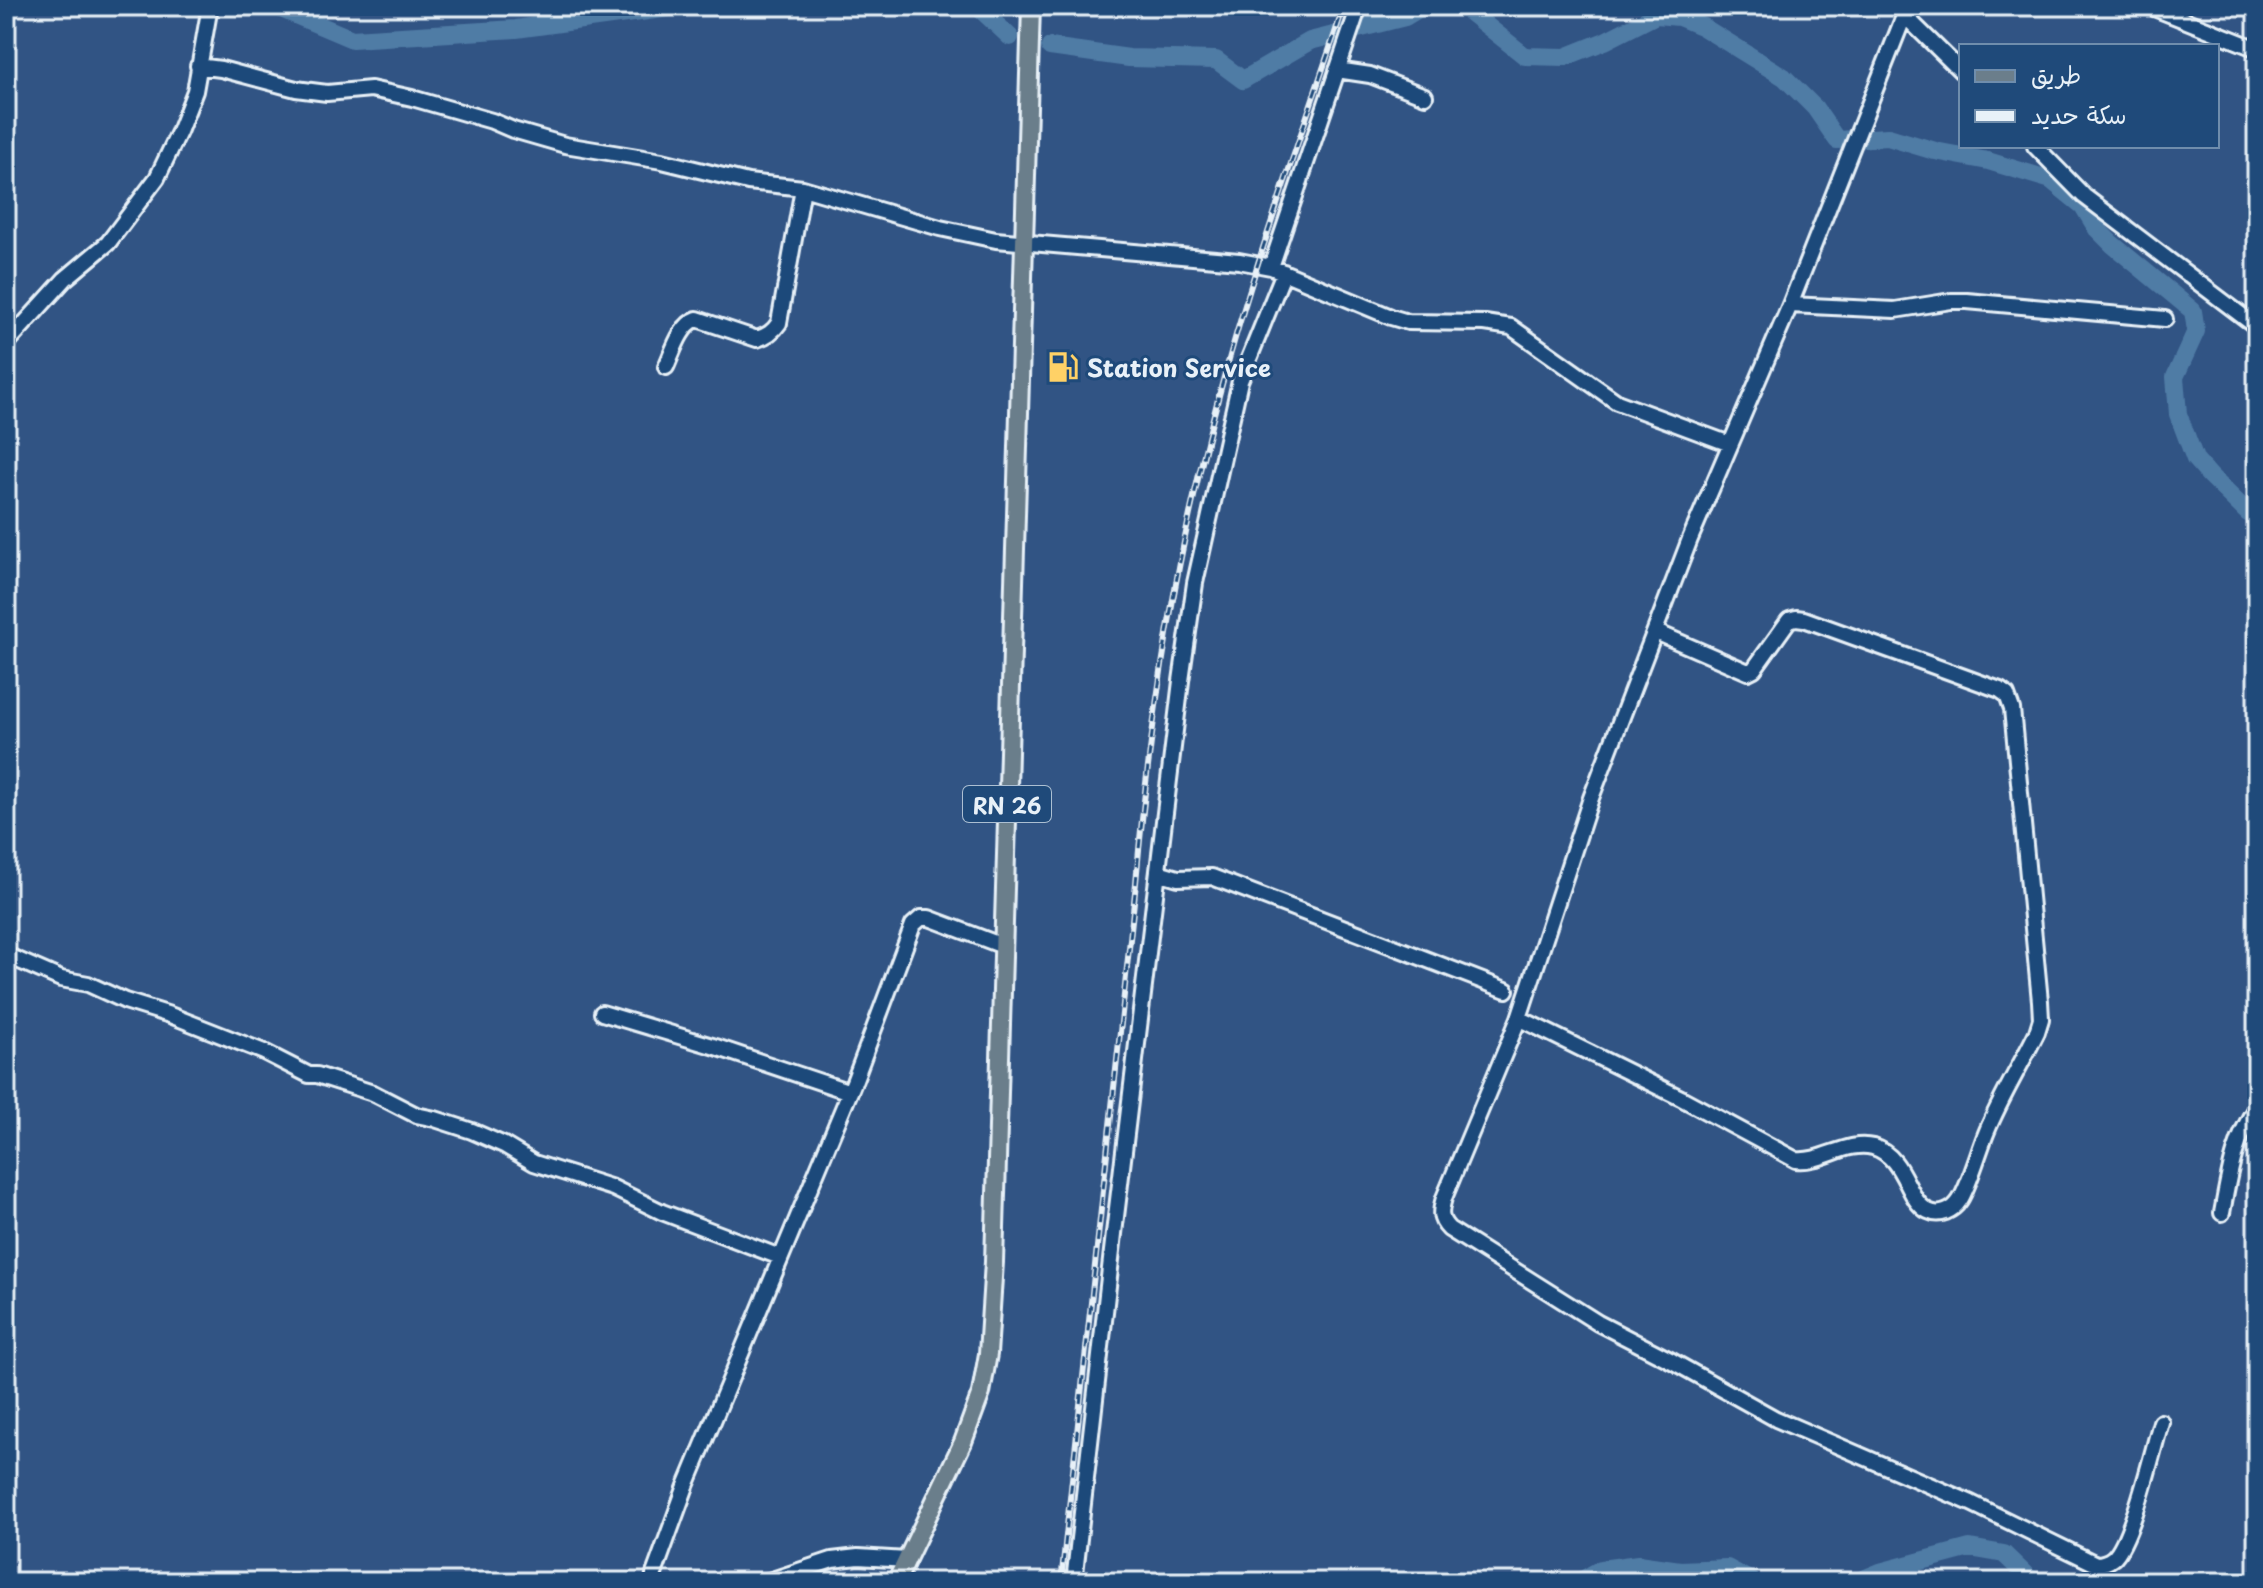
<svg xmlns="http://www.w3.org/2000/svg" width="2263" height="1588" font-family="'Playpen Sans','Playpen Sans Arabic',sans-serif">
	<style>
		.lines { fill: none; stroke-linecap: round; stroke-linejoin: round }
		.river { stroke: #507ba5; stroke-width: 18 }
		.minor-casing { stroke: #e8f1f8; stroke-width: 20 }
		.major-casing { stroke: #e8f1f8; stroke-width: 22 }
		.minor { stroke: #1f4a7a; stroke-width: 14 }
		.major { stroke: #6b7e8b; stroke-width: 16 }
		.rail-casing { stroke: #e8f1f8; stroke-width: 6 }
		.rail { stroke: #1f4a7a; stroke-width: 3; stroke-dasharray: 9; stroke-linecap: butt }
		.labels { text-anchor: middle; dominant-baseline: central; stroke-width: 6; stroke-linejoin: round; paint-order: stroke }
		.shield { fill: #1f4a7a; stroke: #acbfd2; stroke-width: 2 }
		.shield-label { font-size: 22px; font-weight: bold; fill: #e8f1f8 }
		.poi-label { font-size: 24px; font-weight: bold; fill: #e8f1f8; stroke: #1f4a7a; text-anchor: start }
	</style>
	<rect width="100%" height="100%" fill="#315484"/>
	<filter id="ink" filterUnits="userSpaceOnUse"><feTurbulence type="fractalNoise" baseFrequency=".0125" numOctaves="2"/><feDisplacementMap in="SourceGraphic" scale="16" xChannelSelector="R" yChannelSelector="G"/><feConvolveMatrix kernelMatrix="1 2 1 2 8 2 1 2 1" color-interpolation-filters="sRGB"/></filter>
	<g filter="url(#ink)">
		<g class="lines">
			<path class="river" d="M274,6l78,33 164,-10 168,-23
				M977,6l33,31
				M1462,6l63,50 40,1 40,-16 51,-26 23,2 24,10 81,50 31,31 22,32 51,-3 47,14 53,10 63,19 32,26 14,23 15,15 81,67 3,20 -21,46 3,37 17,45 15,17 38,37 9,5
				M1050,47l79,11 87,2 27,20 67,-39 95,-24 18,-11
				M1579,1582l22,-13 37,-5 42,6 47,-2 26,14
				M1856,1582l24,-10 90,-24 34,6 29,28"/>
			<defs>
				<path id="minor" d="M1908,6l-118,299 -100,234 -99,259 -72,220 -75,180c-4,14 -5,21 5,31l149,94 74,38 104,58 195,84 125,61c6,0 12,-2 17,-6 19,-16 40,-109 48,-136
					M2149,6l108,43
					M1905,16l56,55
					M198,66l23,3 75,20 31,4 44,-4 41,9 80,23 21,9 52,15 97,16 86,21 55,6 137,40 56,12 243,21 32,6 120,50 17,5 77,1 26,4 106,75 113,42
					M1337,70l33,5 55,21
					M2035,146l49,50 173,131
					M1271,267l88,-261
					M1790,305l105,5 56,-9h16l198,18
					M6,344l59,-65 43,-36 49,-65 22,-46 16,-41 15,-85
					M666,367c7,-15 14,-42 31,-48l60,20c10,-3 16,-7 22,-16l24,-135
					M1158,872l20,6 34,-1 294,113
					M6,955l55,24 27,5 37,17 45,14 94,37 45,23h8l56,18 43,22 19,4 37,12 32,14 30,18 79,25 49,24 118,45
					M602,1013l114,34 134,45
					M1519,1018l162,80 115,62c26,3 51,-20 77,-13 33,10 33,53 55,64 12,6 25,0 32,-11 10,-16 19,-50 27,-69 14,-34 34,-66 50,-99l4,-13 -1,-18 -28,-292 -5,-14 -7,-5 -196,-71 -8,-1 -7,2 -35,49 -6,3 -92,-40
					M2222,1213c8,-42 11,-70 35,-107
					M653,1582l1,-8 32,-88 168,-404 59,-157 8,-7h8l74,28
					M766,1582l66,-22 26,-3 49,3
					M1074,1582l41,-357 66,-544 14,-98 45,-202 44,-109"/>
				<path id="major" d="M896,1582l67,-140 18,-49 7,-39 6,-92 37,-1256"/>
			</defs>
			<use href="#minor" class="minor-casing"/>
			<use href="#major" class="major-casing"/>
			<use href="#minor" class="minor"/>
			<use href="#major" class="major"/>
			<defs>
				<path id="rail" d="M1061,1582l75,-699c13,-151 35,-302 73,-449 36,-145 88,-286 135,-428"/>
			</defs>
			<use href="#rail" class="rail-casing"/>
			<use href="#rail" class="rail"/>
		</g>
	</g>
	<defs>
		<symbol id="fuel-bare" viewBox="-9 -9 18 18"><path d="M-5.5-6h7V0h2V4h1.3V-2.5L3-4.5l.8-.8L6-3V5H2.5V1h-1V6h-7ZM-4.2-4.7v3.2H.2V-4.7Z" fill="#ffd166" stroke="#1f4a7a" stroke-width="2.5" paint-order="stroke"/></symbol>
	</defs>
	<g fill-rule="evenodd">
		<use href="#fuel-bare" x="1041" y="345" width="44" height="44"/>
	</g>
	<g class="labels">
		<rect class="shield" x="963" y="786" width="88" height="36" rx="6"/>
		<g class="shield-label">
			<text x="1007" y="804">RN 26</text>
		</g>
		<g class="poi-label">
			<text x="1087" y="367">Station Service</text>
		</g>
	</g>
	<rect width="2263" height="1588" fill="none" stroke="#1f4a7a" stroke-width="32"/>
	<rect x="16" y="16" width="2231" height="1556" fill="none" stroke="#e8f1f8" stroke-width="3" filter="url(#ink)"/>
	<rect x="1959" y="44" width="260" height="104" fill="#1f4a7a" stroke="#6f8dac" stroke-width="2"/>
	<rect x="1975" y="70" width="40" height="12" fill="#6b7e8b" stroke="#6f8dac" stroke-width="2"/>
	<text x="2031" y="84" font-size="24" fill="#e8f1f8">طريق</text>
	<rect x="1975" y="110" width="40" height="12" fill="#e8f1f8" stroke="#6f8dac" stroke-width="2"/>
	<text x="2031" y="124" font-size="24" fill="#e8f1f8">سكة حديد</text>
</svg>
